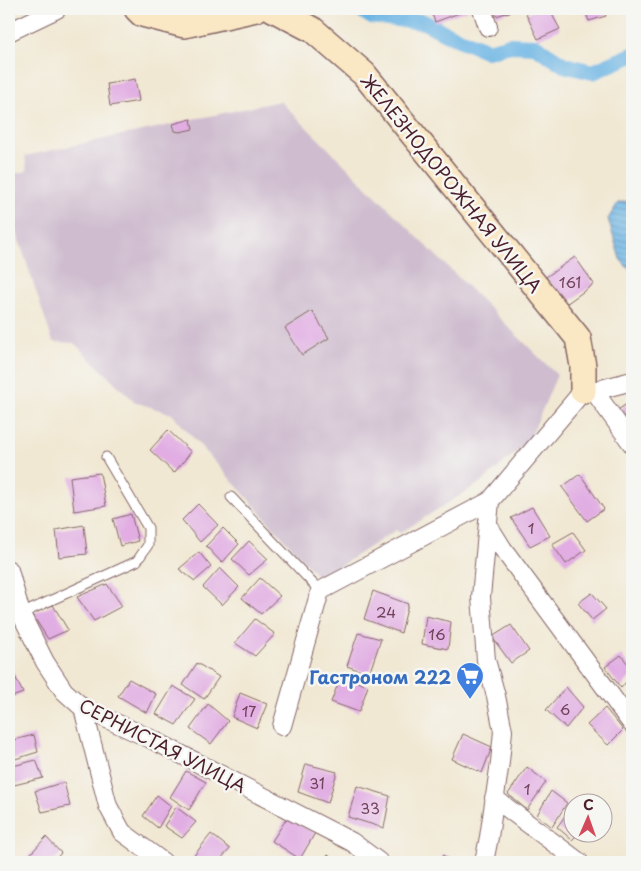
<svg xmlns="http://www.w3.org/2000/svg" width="641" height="871" font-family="'Playpen Sans',sans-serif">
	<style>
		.industrial { fill: #cfbdcf }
		.water { fill: url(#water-rules); stroke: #5c6a88 }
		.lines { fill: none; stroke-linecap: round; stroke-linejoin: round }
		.canal { stroke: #6db5e4; stroke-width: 16 }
		.building { fill: #e1ade3 }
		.lane-casing { stroke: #846566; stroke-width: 11 }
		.street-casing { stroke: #846566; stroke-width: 20 }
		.secondary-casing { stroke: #846566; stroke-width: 28 }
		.lane { stroke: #fff; stroke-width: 9 }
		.street { stroke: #fff; stroke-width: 18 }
		.secondary { stroke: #fae7c3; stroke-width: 25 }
		.labels { text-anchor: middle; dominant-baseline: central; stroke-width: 5; stroke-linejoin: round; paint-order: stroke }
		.number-label { font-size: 15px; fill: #704259 }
		.street-label { font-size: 18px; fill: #4a1f2b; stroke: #f6f6f2 }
		.shop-label { font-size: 18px; font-weight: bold; fill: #366cbe; stroke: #f6f6f2; text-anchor: end }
	</style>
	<defs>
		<pattern id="water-rules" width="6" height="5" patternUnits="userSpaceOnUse" patternTransform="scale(1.25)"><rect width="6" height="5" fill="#6db5e4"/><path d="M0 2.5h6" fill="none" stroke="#5c93b9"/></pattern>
	</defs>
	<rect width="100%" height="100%" fill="#f6f6f2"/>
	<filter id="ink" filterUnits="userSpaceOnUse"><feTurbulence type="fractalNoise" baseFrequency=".02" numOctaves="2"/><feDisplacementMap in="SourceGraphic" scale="10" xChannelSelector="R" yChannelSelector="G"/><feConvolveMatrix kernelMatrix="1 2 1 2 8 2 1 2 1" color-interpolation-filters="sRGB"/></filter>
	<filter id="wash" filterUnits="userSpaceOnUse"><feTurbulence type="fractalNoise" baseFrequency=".0096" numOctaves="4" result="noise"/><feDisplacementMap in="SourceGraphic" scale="20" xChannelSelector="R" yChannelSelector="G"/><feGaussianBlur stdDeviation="1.12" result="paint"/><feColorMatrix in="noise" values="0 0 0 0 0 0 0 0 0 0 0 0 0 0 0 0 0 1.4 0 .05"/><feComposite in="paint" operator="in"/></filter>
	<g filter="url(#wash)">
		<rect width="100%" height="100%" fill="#f1e8d3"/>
		<path class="industrial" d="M280,101l277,274 -28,66 -46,40 -83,52 -4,-3 -76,49 -148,-165 -37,-12 -61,-59 -21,-1 -44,-132v-35l18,-4 -2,-15 140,-30 32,-8 8,-1z"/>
		<path class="water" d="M632,200v73l-12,-14 -12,-40 10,-16z"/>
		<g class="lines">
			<path class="canal" d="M360,9l10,7 54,6 25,13 39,16 22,-6 25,1 29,19 29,7 39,-17"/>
		</g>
		<g id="blocks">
			<path class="building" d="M430,9h40l-35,13z
				M494,9h25l-23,7z
				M538,9h11l11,20 -22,10 -12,-25z
				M584,9h19l3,7 -17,5z
				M135,79l4,22 -29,5 -3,-22z
				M191,119l2,10 -13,3 -5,-1 -2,-7z
				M575,257l19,27 -28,20 -20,-27z
				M312,311l17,27 -27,17 -17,-27z
				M632,400v28l-14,-18z
				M168,430l23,22 -17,21 -24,-23z
				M100,473l6,33 -32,5 -4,-34z
				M580,474l24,35 -17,12 -25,-34z
				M198,504l20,21 -18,17 -18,-22z
				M532,507l18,29 -20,10 -19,-28z
				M131,514l7,27 -18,5 -7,-27z
				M84,525l3,29 -28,3 -3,-27z
				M223,528l16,16 -17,19 -16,-17z
				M573,532l13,18 -20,14 -14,-20z
				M249,541l19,18 -19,16 -17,-16z
				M199,552l12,15 -16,14 -16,-12z
				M220,568l19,19 -17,18 -19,-18z
				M260,578l20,18 -19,18 -19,-16z
				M107,584l15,22 -28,15 -17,-24z
				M373,591l35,13 -7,29 -37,-14z
				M592,593l14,16 -14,11 -14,-17z
				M53,605l15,25 -20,9 -16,-25z
				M426,616l25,6 -3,27 -26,-5z
				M255,619l20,15 -20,22 -20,-13z
				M511,625l18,26 -18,12 -19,-26z
				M358,633l23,6 -12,35 -22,-8z
				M621,655l11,14v6l-11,13 -16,-21z
				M197,663l22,14 -15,22 -21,-14z
				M9,664l14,29 -14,5z
				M341,676l27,10 -9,26 -28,-10z
				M129,679l27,15 -9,19 -29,-17z
				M173,686l22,13 -19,26 -20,-11z
				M566,687l17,20 -17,21 -20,-18z
				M240,693l27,11 -10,24 -25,-11z
				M208,704l20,17 -17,23 -21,-15z
				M605,708l18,22 -15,15 -21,-20z
				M463,734l29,13 -10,26 -30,-14z
				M34,735l4,17 -29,9v-20z
				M36,760l7,18 -29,7 -5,-18z
				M306,764l31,8 -9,31 -30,-11z
				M527,767l19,15 -19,28 -19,-16z
				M186,771l20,11 -17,28 -19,-13z
				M64,782l6,24 -28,6 -7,-21z
				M357,786l33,10 -6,32 -36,-11z
				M551,791l16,12 -15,24 -15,-12z
				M157,795l14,11 -13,22 -15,-12z
				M574,804v30h4l-6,6 -15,-13z
				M176,807l20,15 -14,16 -18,-12z
				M287,818l28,15 -15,26 -28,-18z
				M211,834l19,15 -12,13h-21l-5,-4z
				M46,837l15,16 -8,9h-30z
				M328,855l10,7h-15z
				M443,855l11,7h-16z"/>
		</g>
	</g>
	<g filter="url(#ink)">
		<use href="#blocks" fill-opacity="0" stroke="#846566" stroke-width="1"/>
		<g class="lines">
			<defs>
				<path id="lane" d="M231,497l89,94
					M21,614l116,-53 11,-16v-17l-42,-71"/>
				<path id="street" d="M482,9l6,18
					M9,32l48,-23
					M594,391l38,53
					M488,525l15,24 129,175
					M9,570l12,44 24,48 19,29 19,17 68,31 201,103 27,20
					M83,708l25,98 14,26 41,30
					M282,726l38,-135 170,-90
					M494,798l85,64
					M484,862l5,-25 11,-75 3,-31 -7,-35 -10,-36 -5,-63 9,-96 93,-110h11l38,-10"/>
				<path id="secondary" d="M137,9l5,5 42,11 72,-16
					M273,9l40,21 51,44 214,264 5,28v25"/>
			</defs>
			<use href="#lane" class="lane-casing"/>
			<use href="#street" class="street-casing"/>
			<use href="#secondary" class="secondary-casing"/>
			<use href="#lane" class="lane"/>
			<use href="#street" class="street"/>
			<use href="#secondary" class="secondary"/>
		</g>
	</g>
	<defs>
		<symbol id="supermarket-pin" viewBox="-11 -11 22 30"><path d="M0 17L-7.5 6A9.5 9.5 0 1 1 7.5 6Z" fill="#3f7fe0" stroke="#f6f6f2"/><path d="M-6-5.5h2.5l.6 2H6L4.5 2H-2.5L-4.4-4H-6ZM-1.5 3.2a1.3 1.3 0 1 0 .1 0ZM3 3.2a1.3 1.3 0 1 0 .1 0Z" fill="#fff"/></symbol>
	</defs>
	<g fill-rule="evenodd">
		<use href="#supermarket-pin" x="454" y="660" width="32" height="43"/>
	</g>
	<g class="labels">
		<g class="number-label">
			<text x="570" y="281">161</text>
			<text x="531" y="527">1</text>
			<text x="386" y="611">24</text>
			<text x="437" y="633">16</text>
			<text x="565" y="708">6</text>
			<text x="249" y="710">17</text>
			<text x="317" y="782">31</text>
			<text x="527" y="788">1</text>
			<text x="370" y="807">33</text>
		</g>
		<g class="street-label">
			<text transform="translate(452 183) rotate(51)">ЖЕЛЕЗНОДОРОЖНАЯ УЛИЦА</text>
			<text transform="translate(163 745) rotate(27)">СЕРНИСТАЯ УЛИЦА</text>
		</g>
		<g class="shop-label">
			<text x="451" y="676">Гастроном 222</text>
		</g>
	</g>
	<rect width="641" height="871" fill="none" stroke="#f6f6f2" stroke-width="30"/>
	<g transform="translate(588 818) rotate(2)"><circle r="24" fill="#f6f6f2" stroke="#b1a0a2"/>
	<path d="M0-4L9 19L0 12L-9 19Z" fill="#d1495b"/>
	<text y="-8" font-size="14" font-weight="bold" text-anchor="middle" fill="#4a1f2b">С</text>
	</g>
</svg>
